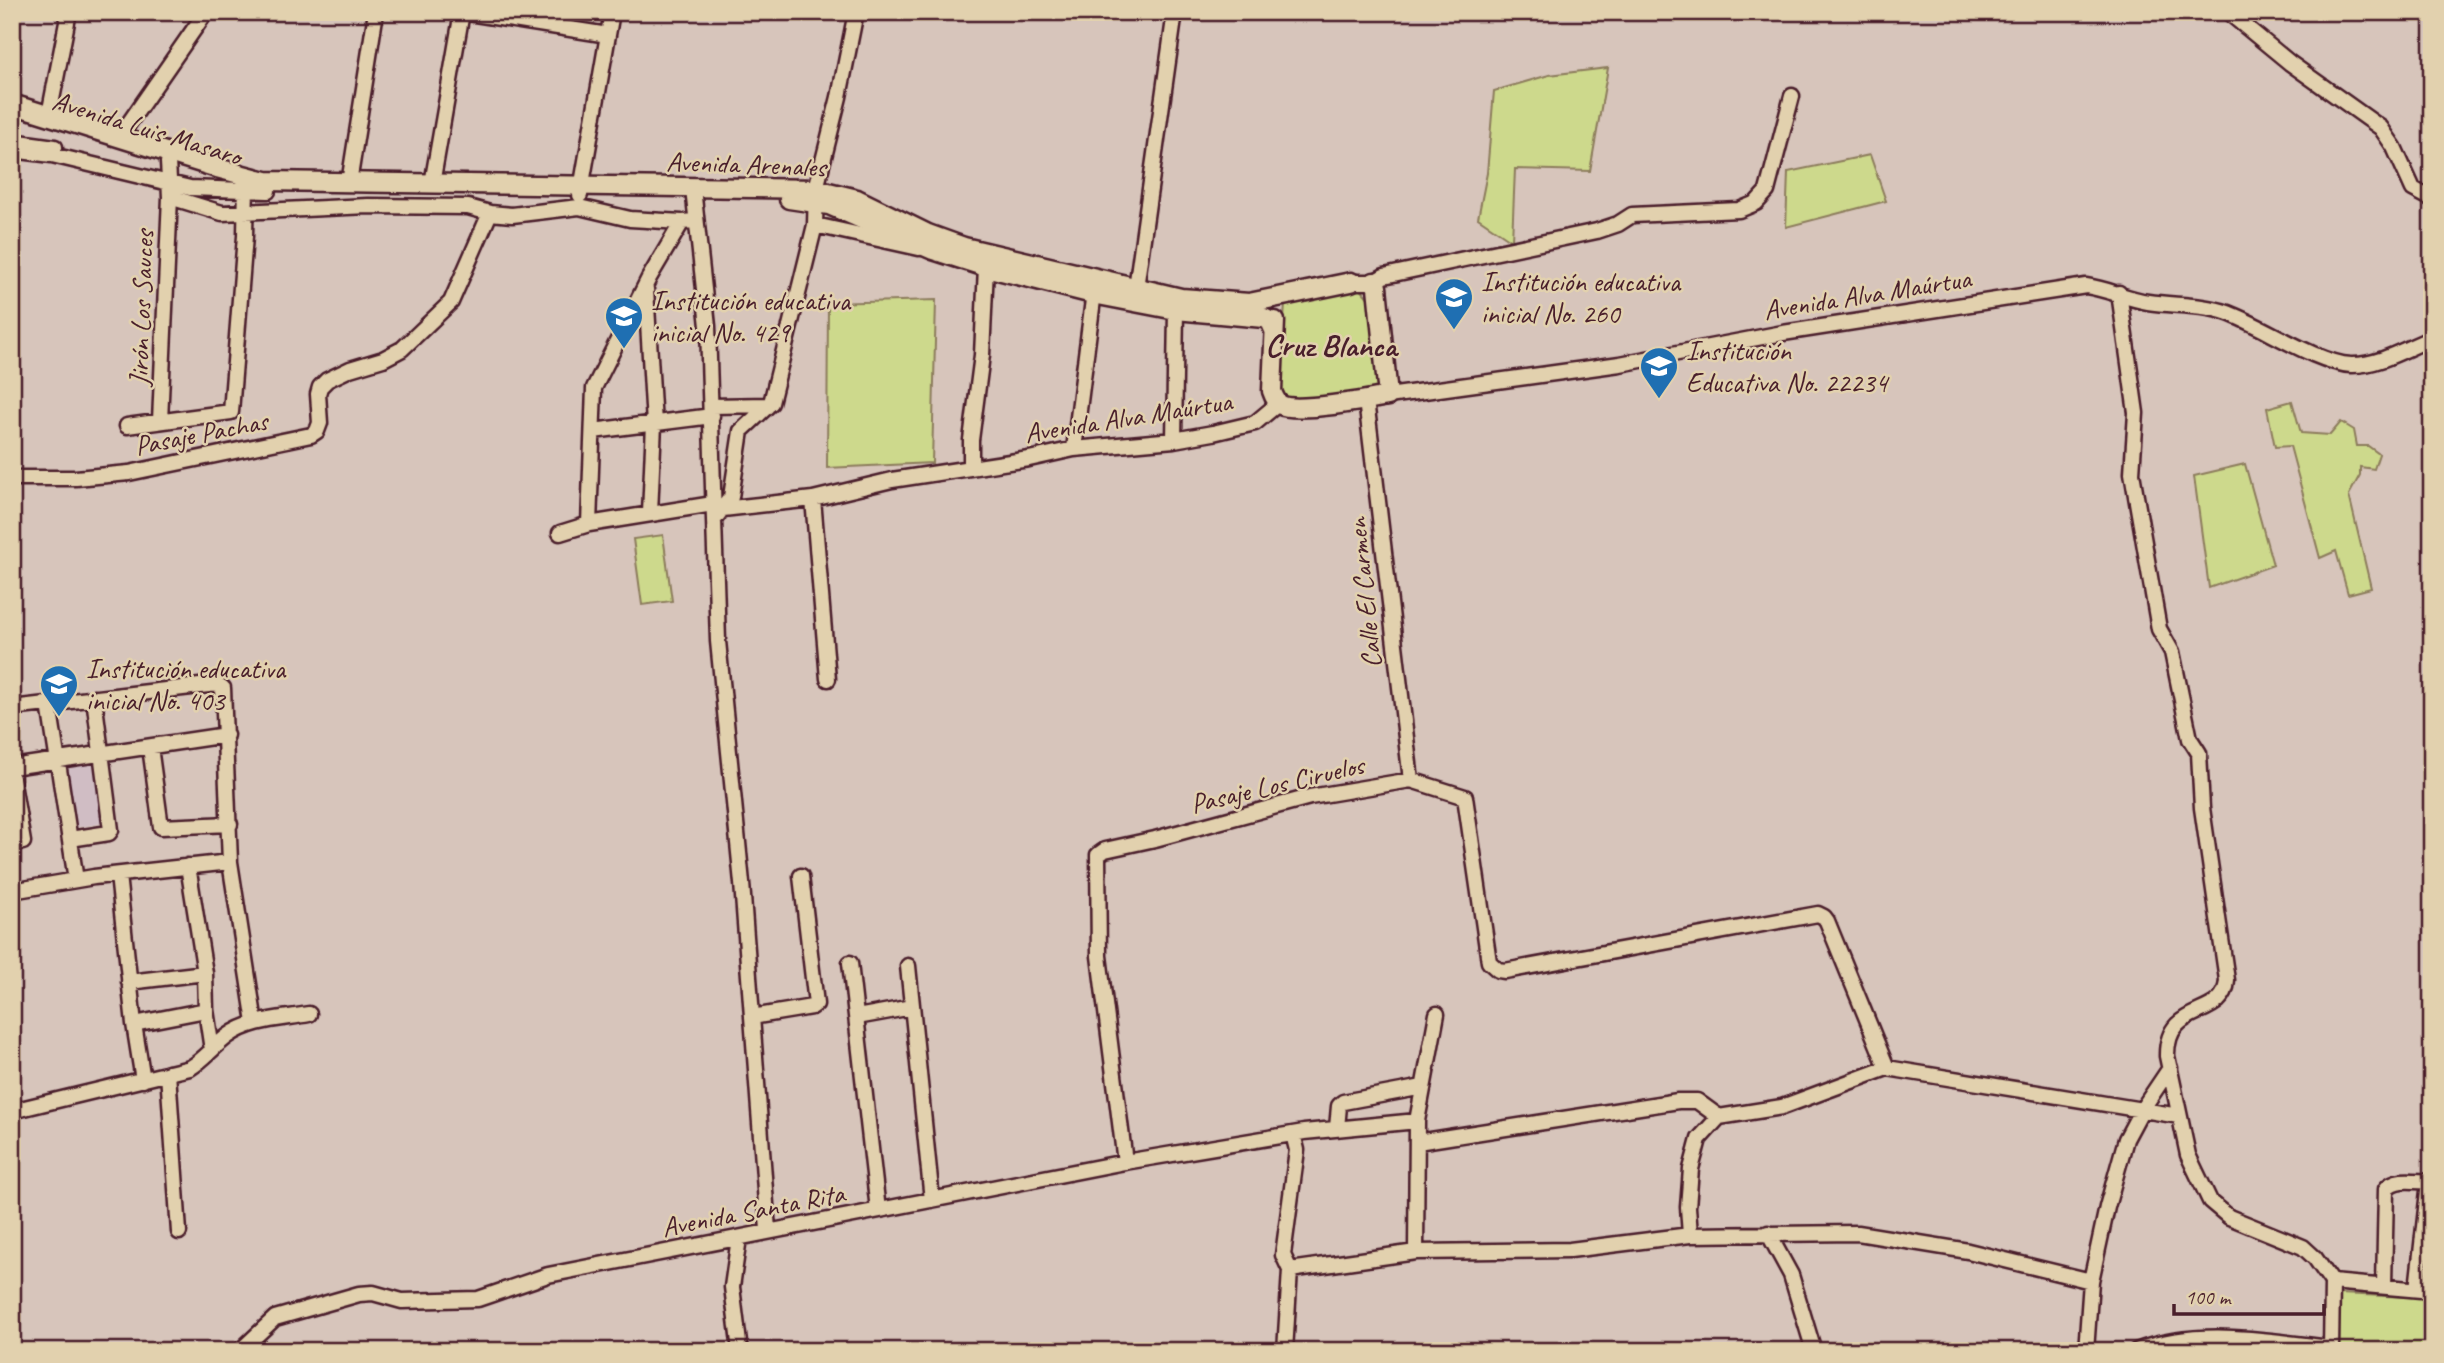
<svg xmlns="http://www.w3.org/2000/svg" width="2444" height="1363" font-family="Caveat,sans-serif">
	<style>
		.built { fill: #d0bdc4 }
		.green { fill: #cdd98c; stroke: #8c7c5c; stroke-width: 2 }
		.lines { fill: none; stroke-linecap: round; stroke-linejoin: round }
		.minor-casing { stroke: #4a1f2b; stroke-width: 19 }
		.major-casing { stroke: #4a1f2b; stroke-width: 23 }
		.minor { stroke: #e2d1ae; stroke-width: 14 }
		.major { stroke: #e2d1ae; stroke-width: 18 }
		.labels { text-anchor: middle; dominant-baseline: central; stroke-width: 5; stroke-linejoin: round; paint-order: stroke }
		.street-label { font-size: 28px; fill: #4a1f2b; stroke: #e2d1ae }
		.poi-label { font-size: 28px; fill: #4a1f2b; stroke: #e2d1ae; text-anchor: start }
		.quarter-label { font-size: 32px; font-weight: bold; fill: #4a1f2b; stroke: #e2d1ae }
	</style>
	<rect width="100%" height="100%" fill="#d7c5bb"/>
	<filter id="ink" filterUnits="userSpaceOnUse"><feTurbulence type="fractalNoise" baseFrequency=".0143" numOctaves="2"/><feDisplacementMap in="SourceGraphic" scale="14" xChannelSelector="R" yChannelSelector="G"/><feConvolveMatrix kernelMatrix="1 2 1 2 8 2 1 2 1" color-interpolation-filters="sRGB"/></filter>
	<g filter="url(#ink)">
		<path class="built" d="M94,755l10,68 -33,5 -10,-68z"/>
		<path class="green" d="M1608,68l-18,103 -75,-2 -3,72 -34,-23 9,-45 7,-82 55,-16z
			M1870,155l16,46 -100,26 2,-55z
			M1359,287l11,13 10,92 -85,9 -15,-9 5,-89z
			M936,300l-4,163 -105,5 1,-165z
			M2292,401l9,32 29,2 11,-13 13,8 3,16h11l11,8 -5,15 -14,-2v8l-11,20 22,93 -23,6 -12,-43 -16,7 -30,-112 -15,1 -8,-39z
			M2245,464l28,101 -64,23 -15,-112z
			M663,535l9,66 -30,4 -9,-66z
			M2339,1294l93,4v53h-95z"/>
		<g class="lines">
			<defs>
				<path id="minor" d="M462,12l146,23
					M2228,12l62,51 91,65 13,19 19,42 19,10
					M49,115l20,-103
					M120,136l86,-124
					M12,141l43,6
					M12,150l40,5 138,33 78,3
					M349,183l27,-171
					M432,184l30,-172
					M693,188l15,138 6,194
					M580,195l32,-183
					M170,197l52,16 146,-7 100,1 22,6 22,2 67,-8 51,12 52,3
					M815,225l104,23
					M1351,282h23l10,-6 213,-45 21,-7 14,-9 107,-5 17,-7 11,-12 25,-95
					M1136,288l39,-276
					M646,289l8,135 -4,89
					M2119,293l17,120 -4,60 27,156 13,23 18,87 9,14 3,55 25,172c-2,42 -61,20 -60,76l21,99 22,46 19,16 74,30 12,11 17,24 -1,69
					M1388,396l232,-32 163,-31 303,-47c22,3 41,13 62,16 27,4 55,2 80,11 35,13 89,50 123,52 27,1 56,-17 81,-27
					M1366,400l45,380
					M711,406l58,-1
					M160,421l10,-224 -2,-35
					M127,426l104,-14 14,-176 1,-55
					M593,431l119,-15
					M1174,440l2,-130
					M1074,449l21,-165
					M971,467v-27l11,-85 4,-88
					M12,478h64l53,-5 182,-38 6,-4 3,-8 -2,-29 2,-7 7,-7 23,-11 33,-10 19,-10 49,-47 39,-89
					M813,499l15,180
					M723,509l90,-10 79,-19 137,-21 45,-10 100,-9 39,-7 42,-10 24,-20
					M589,524l5,-136 55,-110 33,-56 13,-1
					M560,533l29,-9 124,-20
					M49,704l27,176
					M12,708l205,-24 6,4 7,174 25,161
					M150,747l11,80 69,-3
					M12,767l214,-32
					M12,778l11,64
					M70,839l39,-6 2,-3 -17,-132
					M188,866l17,107 1,37 6,40
					M118,875l16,149 9,56
					M12,891l82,-14 136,-15
					M850,963l28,247
					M908,966l24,234
					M129,982l76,-9
					M752,1017l60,-10 4,-3 -15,-128
					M857,1017l55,-10
					M134,1024l72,-14
					M168,1073l11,159
					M12,1111l178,-43c15,-9 24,-22 38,-32 23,-17 54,-17 81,-22
					M1337,1128l2,-22 4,-4 80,-15
					M1417,1142l261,-41h19l22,16
					M1125,1162l-26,-206 -1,-101 7,-5 50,-11 155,-42 101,-17 54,17 24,165 9,8 7,1 313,-57 6,3 3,4 60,147
					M768,1230l-26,-347 -24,-242 -4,-121 17,-23 10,-66 30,-28 44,-178 1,-36 23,-92 17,-85
					M1768,1233l23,42 23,76
					M1690,1235l-2,-28 3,-38 8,-30 20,-22 63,-10 105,-39 292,48
					M739,1238l-7,49 8,64
					M1416,1252l1,-131 20,-107
					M1290,1270l126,-18 154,-2 120,-15 168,-2 110,18 123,30
					M2332,1282l100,9
					M2384,1286l2,-97c10,-13 31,-7 46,-7
					M2417,1289l12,-107
					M240,1351l35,-33 84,-24 14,-1 29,8 76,-2 70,-24 577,-113 179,-30 113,-11
					M1285,1351l5,-81 -7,-15 14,-105 -4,-16
					M2086,1351l5,-70 16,-74 19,-68 15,-28 29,-43
					M2136,1351c62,-24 131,-10 195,-3"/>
				<path id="major" d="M12,104l205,64 49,13 550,8 41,10 71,35 36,13 217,51 68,5 102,-21
					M789,199l40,6 104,45 53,17 107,27 83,16 88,8 6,3 4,9
					M1275,321l-3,70c2,6 4,11 9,14 15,8 87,-5 107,-9l-11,-109 -3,-5"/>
			</defs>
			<use href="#minor" class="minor-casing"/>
			<use href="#major" class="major-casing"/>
			<use href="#minor" class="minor"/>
			<use href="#major" class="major"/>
		</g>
	</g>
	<defs>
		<symbol id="school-pin" viewBox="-11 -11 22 30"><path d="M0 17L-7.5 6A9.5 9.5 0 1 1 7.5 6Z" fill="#1f6fb2" stroke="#e2d1ae"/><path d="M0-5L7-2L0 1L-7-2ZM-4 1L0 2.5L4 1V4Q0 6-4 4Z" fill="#fff"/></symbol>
	</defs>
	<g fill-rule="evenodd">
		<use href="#school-pin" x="1432" y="275" width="44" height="60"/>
		<use href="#school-pin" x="602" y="294" width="44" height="60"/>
		<use href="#school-pin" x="1637" y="344" width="44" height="60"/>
		<use href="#school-pin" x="37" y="662" width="44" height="60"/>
	</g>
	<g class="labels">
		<g class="street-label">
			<text transform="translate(147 128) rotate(17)">Avenida Luis Masaro</text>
			<text transform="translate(746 164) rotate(2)">Avenida Arenales</text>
			<text transform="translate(1867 294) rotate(-9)">Avenida Alva Maúrtua</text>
			<text transform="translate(141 308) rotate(-88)">Jirón Los Sauces</text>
			<text transform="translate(1128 417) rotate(-9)">Avenida Alva Maúrtua</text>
			<text transform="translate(201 433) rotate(-11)">Pasaje Pachas</text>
			<text transform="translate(1364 593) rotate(-96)">Calle El Carmen</text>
			<text transform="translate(1277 784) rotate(-13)">Pasaje Los Ciruelos</text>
			<text transform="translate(753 1210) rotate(-11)">Avenida Santa Rita</text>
		</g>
		<g class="poi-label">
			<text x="1481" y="281">Institución educativa<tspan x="1481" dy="32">inicial No. 260</tspan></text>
			<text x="651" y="300">Institución educativa<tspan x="651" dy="32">inicial No. 429</tspan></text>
			<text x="1686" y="350">Institución<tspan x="1686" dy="32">Educativa No. 22234</tspan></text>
			<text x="86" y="668">Institución educativa<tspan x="86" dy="32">inicial No. 403</tspan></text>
		</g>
		<g class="quarter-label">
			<text x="1331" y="345">Cruz Blanca</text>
		</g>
	</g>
	<rect width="2444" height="1363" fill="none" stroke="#e2d1ae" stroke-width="42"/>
	<rect x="21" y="21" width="2402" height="1321" fill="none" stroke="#4a1f2b" stroke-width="2.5" filter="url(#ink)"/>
	<path d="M2174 1304v10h150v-10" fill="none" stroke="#4a1f2b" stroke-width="3.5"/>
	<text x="2185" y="1304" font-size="21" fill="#4a1f2b" stroke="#e2d1ae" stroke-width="5" paint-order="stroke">100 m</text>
</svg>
